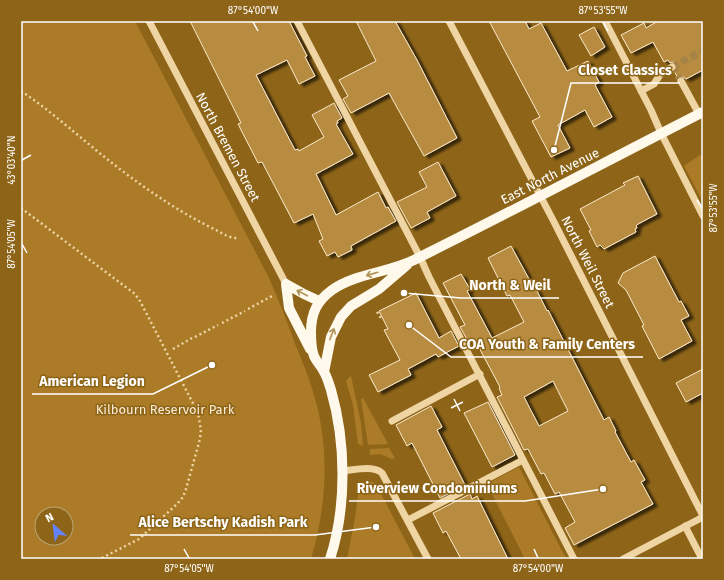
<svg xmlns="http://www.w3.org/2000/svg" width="724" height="580" font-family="'Fira Sans',sans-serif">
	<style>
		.green { fill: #ab7b28; fill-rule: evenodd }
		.building { fill: #b78c41; stroke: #fbe9cb; fill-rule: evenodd; filter: url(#shadow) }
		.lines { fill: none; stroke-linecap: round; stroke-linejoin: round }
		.minor-tunnel { stroke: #a58446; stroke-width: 7; stroke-dasharray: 7 3.5; stroke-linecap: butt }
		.path { stroke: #efd4a4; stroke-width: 2.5; stroke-dasharray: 2 3; stroke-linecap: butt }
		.minor { stroke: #efd4a4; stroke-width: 7 }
		.major { stroke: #fff9ec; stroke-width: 10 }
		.oneway { stroke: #b09158 }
		.ticks { fill: none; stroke: #fff; stroke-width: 1.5 }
		.labels { text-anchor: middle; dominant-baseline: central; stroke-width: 3; stroke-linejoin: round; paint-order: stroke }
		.street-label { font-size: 13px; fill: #fff; stroke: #8e6518 }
		.park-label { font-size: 13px; fill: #fcedd5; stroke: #8e6518 }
		.leader { fill: none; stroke: #fff; stroke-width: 1.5 }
		.callout-dot { fill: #fff; stroke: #8e6518; stroke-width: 1.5 }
		.callout-label { font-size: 14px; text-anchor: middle; font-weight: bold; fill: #fff; stroke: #8e6518; stroke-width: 3; stroke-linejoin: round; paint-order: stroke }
		.neatline { fill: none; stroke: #fff; stroke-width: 1.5 }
		.ticks-label { font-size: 10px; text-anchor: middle; fill: #fff }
	</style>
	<defs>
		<filter id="shadow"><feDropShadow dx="4.5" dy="2.5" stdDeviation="1" flood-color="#0009"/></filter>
	</defs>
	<rect width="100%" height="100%" fill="#8e6518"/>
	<path class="green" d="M21,21h114l133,255c10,22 19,45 27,68 7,17 14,33 19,51 16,54 13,110 -3,164h-290zM42,514h24v24h-24z
		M703,153v49l-19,-36z
		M351,376l10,47 2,23 -5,-2 -5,-39 -7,-24z
		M363,398l25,46 -20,1 -7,-46z
		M389,448l6,10 -3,1 -12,-5 -10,1v-6z
		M519,467l43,84 5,8h-42l-38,-75z
		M367,481l6,1 4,4 38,73h-68l8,-41 4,-30 4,-5z"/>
	<path class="building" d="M190,21h99l18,35 -2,1 10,19 -16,8 -12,-24 -31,15 28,54 11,21 3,-1 1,2 25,-14 -12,-22 22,-12 8,15 -5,3 1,2 -2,1 17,30 -37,20 20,41 42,-23 8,16 2,-1 8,14 -45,25 1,4 -14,7 -3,-5 -8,4 -8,-15 4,-2 -10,-25 -19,9 -32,-61 -4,1 -20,-39 3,-1z
		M356,21h39l22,39 40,78 -33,18 -35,-63 -38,20 -8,-14 5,-3 -9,-16 37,-19z
		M489,21h36l4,8 12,-6 26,48 21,-10 11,21 -4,3 17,32 -18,10 -9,-17 -27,15 12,23 -19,9 -19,-36 8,-4z
		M658,21h45v49l-17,9 -4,-3 -4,2 -4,-7 3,-3 -1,-4 -3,-2 -3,1 -2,-3 -4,2 -11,-20 -22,11 -10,-18 23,-12 2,5z
		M594,27l11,20 -14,9 -12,-21z
		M438,162l18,34 -29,16 3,6 -19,10 -14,-26 30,-15 -8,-15z
		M638,176l19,38 -19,10 -2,2 1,2 -2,1 1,3 -32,17 -4,-4 -3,2 -8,-16 2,-1 -11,-21 45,-24 -2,-2z
		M511,246l24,44 1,-1 11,22 1,-1 56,110 5,-3 7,14 -1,1 16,30 3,-2 11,20 -4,2 12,22 -79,41 -9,-17 10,-6 -16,-30 -4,2 -11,-21 -3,1 -13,-25 -4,1 -27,-53 5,-2 -3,-7 1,-1 -24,-45 -2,1 -2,-4 -4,2 -8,-14 5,-2 -22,-42 18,-9 9,15 -3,2 25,47 32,-16 -14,-27 -3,1 -19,-38zM553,381l15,30 -29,15 -15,-29z
		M655,256l24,46 2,-1 8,15 -8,4 11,21 -33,18 -17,-33 2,-1 -18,-35 -8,-7 5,-10z
		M416,293l23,45 12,-7 8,15 -21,11 -2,-3 -28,15 3,6 -33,17 -9,-17 31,-15 -16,-30 4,-1 -9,-18z
		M703,369v24l-17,9 -10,-19z
		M488,402l27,53 -23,12 -28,-54z
		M431,406l11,21 -5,3 28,55 -25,13 -28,-55 -5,3 -11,-21z
		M470,494l2,5 5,-3 31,63h-47l-15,-28 -3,2 -10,-20z"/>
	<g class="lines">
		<path class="minor-tunnel" d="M702,21l1,3
			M673,66l8,15
			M672,67l31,-16"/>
		<path class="path" d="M21,91c30,20 57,45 86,68 33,26 68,51 107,70 8,4 16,10 25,9
			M21,208l114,86 5,7 58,112 3,17 -1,9 -14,50 -3,8 -6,7 -38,35 -39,20
			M248,309l26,-14
			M377,312l5,8
			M222,323l23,-12
			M195,337l23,-12
			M173,349l19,-11"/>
		<path class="minor" d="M149,21l137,263
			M297,21l123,236 9,20 145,282
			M449,21l105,201 149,294
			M605,21l46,89 10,23 42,83
			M681,81l18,33
			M641,91l13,-7 7,-11 11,-6
			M392,421l88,-47
			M343,471c11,-1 30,-6 39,2l46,86
			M408,520l115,-60
			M685,526l17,33
			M623,559l80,-42"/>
		<path class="major" d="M286,284l3,24 21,41
			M286,284l18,10 15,7
			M324,372l7,-35 10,-20 10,-11 28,-17 28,-24
			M330,559c17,-52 16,-117 1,-169 -2,-6 -4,-14 -8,-20 -2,-4 -7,-9 -9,-14 -3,-7 -3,-17 -3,-24 0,-19 6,-31 21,-42 24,-17 56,-17 82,-30 97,-48 193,-99 289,-148"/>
	</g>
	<defs><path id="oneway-shaft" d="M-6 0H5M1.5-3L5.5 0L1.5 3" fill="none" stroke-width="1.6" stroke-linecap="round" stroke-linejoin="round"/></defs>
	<g class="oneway">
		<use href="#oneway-shaft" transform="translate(372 274) rotate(164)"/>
		<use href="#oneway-shaft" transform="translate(302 293) rotate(-152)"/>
		<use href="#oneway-shaft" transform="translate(332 334) rotate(-69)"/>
	</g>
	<path class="ticks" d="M253,22l5,9M603,22l5,9M22,160l9,-5M697,200l5,8M22,244l5,9M454,399l6,12M451,408l12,-6M184,549l5,9M534,549l4,9"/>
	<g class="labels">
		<g class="street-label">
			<text transform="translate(228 147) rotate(62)">North Bremen Street</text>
			<text transform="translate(550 176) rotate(-27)">East North Avenue</text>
			<text transform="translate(588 262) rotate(63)">North Weil Street</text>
		</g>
		<g class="park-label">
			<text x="165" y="409">Kilbourn Reservoir Park</text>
		</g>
	</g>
	<path class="leader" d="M554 150L571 83H680M404 293L461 298H559M409 325L451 357H643M212 365L153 394H32M603 489L525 501H349M376 527L315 535H130"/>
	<g class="callout-dot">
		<circle cx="554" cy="150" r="4"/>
		<circle cx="404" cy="293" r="4"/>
		<circle cx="409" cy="325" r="4"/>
		<circle cx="212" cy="365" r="4"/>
		<circle cx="603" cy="489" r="4"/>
		<circle cx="376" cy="527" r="4"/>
	</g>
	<g class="callout-label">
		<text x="625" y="75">Closet Classics</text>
		<text x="510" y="290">North &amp; Weil</text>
		<text x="547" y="349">COA Youth &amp; Family Centers</text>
		<text x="92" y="386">American Legion</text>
		<text x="437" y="493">Riverview Condominiums</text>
		<text x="223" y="527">Alice Bertschy Kadish Park</text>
	</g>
	<rect width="724" height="580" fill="none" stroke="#8e6518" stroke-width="44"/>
	<g transform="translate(54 526) rotate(332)"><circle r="19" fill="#8e6518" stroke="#bba374"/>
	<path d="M0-3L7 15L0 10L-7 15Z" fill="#6282ff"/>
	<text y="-6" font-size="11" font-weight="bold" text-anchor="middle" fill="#ffffff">N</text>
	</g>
	<rect x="22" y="22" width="680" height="536" class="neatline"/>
	<g class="ticks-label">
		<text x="253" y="14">87°54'00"W</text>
		<text x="603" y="14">87°53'55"W</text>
		<text transform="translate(11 160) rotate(-90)" y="4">43°03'40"N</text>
		<text transform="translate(713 208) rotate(-90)" y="4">87°53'55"W</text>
		<text transform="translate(11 244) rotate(-90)" y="4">87°54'05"W</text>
		<text x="189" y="572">87°54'05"W</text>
		<text x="538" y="572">87°54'00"W</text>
	</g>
</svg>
